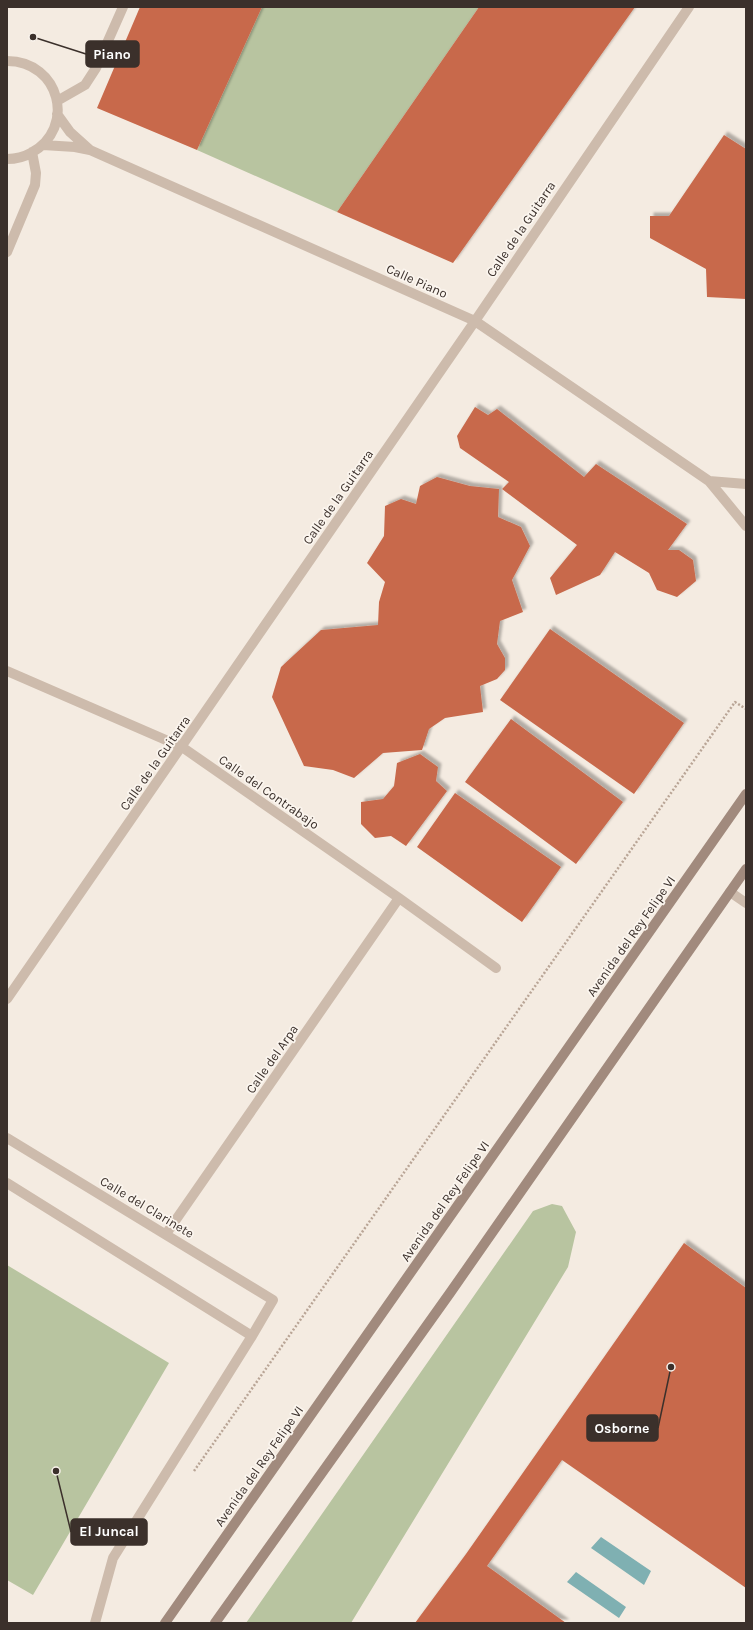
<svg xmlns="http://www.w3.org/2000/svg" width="753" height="1630" font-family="Karla,sans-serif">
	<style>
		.green { fill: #b8c4a0 }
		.water { fill: #7fb0b2 }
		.building { fill: #c8694b; filter: url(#shadow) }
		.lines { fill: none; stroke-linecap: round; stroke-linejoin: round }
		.path { stroke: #b9a596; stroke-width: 2.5; stroke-dasharray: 2 2; stroke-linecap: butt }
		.street { stroke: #cdbbac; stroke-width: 10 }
		.secondary { stroke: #a18a7d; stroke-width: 10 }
		.labels { text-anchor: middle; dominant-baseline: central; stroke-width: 3.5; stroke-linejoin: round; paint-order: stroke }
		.street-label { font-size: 13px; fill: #3b302b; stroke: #fbf5ee }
		.leader { fill: none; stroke: #3b302b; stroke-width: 1.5 }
		.callout-dot { fill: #3b302b; stroke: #fbf5ee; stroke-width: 1.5 }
		.callout { fill: #3b302b; stroke: #3b302b; stroke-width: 1.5 }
		.callout-label { font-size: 14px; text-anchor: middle; font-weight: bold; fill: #fff }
	</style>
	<defs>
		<filter id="shadow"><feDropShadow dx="3.5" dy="-3.5" stdDeviation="1" flood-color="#0004"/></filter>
	</defs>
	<rect width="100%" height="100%" fill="#f4ebe1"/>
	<path class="green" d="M262,7h217l-142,205 -140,-62z
		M552,1204l10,2 14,26 -8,35 -217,356h-105l287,-412z
		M7,1265l162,98 -136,232 -26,-15z"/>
	<path class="water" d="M601,1537l50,34 -7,14 -53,-37z
		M576,1572l50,35 -7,11 -52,-36z"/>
	<path class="building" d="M140,7h122l-65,143 -100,-42z
		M479,7h156l-182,256 -116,-51z
		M724,135l22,14v150l-39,-2 -1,-28 -56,-31v-22h19z
		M475,407l13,8 9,-6 87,68 12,-13 91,60 -19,26h11l14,10 3,21 -19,16 -20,-7 -8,-17 -34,-21 -15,23 -44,20 -6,-17 27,-33 -75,-56 7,-7 -49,-34 -3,-12z
		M437,477l33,9 29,3 -1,28 23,10 9,19 -18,34 11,32 -23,9 -3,23 8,14v12l-8,9 -17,7 3,26 -38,6 -16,11 -7,21 -39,3 -29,25 -21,-8 -29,-4 -32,-69 9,-30 40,-37 57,-5 1,-23 6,-20 -18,-19 17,-27 1,-30 16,-7 15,5 4,-18z
		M550,629l134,94 -50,71 -134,-94z
		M511,719l112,83 -47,62 -111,-82z
		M420,754l18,13 -2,14 11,10 -41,55 -15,-10 -16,2 -14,-14v-22l22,-3 11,-13 3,-23z
		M455,793l106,74 -39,55 -105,-75z
		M684,1243l62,45v300l-184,-128 -75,106 79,57h-151l51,-69z"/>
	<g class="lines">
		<path class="path" d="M194,1471l541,-769 11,7"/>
		<path class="street" d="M7,61c53,0 70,67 24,92 -7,4 -16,6 -24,6
			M57,101l28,-16 11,-17 27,-61
			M57,114l13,18 20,18
			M43,145l32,2 15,3 385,171 234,160 37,45
			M7,252l28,-67 1,-12 -4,-21
			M709,481l37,3
			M7,671l175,76 217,151 97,70
			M730,892l16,11
			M7,999l468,-678 214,-314
			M7,1138l266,162 -21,36 -139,222 -18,65
			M7,1183l245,153
			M166,1234l233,-336"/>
		<path class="secondary" d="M165,1623l581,-829
			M215,1623l235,-330 296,-424"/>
	</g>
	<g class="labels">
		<g class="street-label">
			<text transform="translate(521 229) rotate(-56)">Calle de la Guitarra</text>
			<text transform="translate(417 281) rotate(24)">Calle Piano</text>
			<text transform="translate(338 497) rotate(-55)">Calle de la Guitarra</text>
			<text transform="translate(155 763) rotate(-55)">Calle de la Guitarra</text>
			<text transform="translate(269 792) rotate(35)">Calle del Contrabajo</text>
			<text transform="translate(631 936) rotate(-55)">Avenida del Rey Felipe VI</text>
			<text transform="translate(272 1059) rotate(-55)">Calle del Arpa</text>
			<text transform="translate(445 1201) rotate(-55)">Avenida del Rey Felipe VI</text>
			<text transform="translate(147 1207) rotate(31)">Calle del Clarinete</text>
			<text transform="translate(259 1466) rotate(-55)">Avenida del Rey Felipe VI</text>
		</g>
	</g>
	<path class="leader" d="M33 37L86 54M671 1367L658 1428M56 1471L71 1532"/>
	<g class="callout-dot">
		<circle cx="33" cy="37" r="4"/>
		<circle cx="671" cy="1367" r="4"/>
		<circle cx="56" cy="1471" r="4"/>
	</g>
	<g class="callout">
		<rect x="86" y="41" width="53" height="26" rx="4"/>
		<rect x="587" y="1415" width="71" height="26" rx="4"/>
		<rect x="71" y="1519" width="76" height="26" rx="4"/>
	</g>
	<g class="callout-label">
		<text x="112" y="59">Piano</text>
		<text x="622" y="1433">Osborne</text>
		<text x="109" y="1536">El Juncal</text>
	</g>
	<rect width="753" height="1630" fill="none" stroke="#3b302b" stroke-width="16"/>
</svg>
